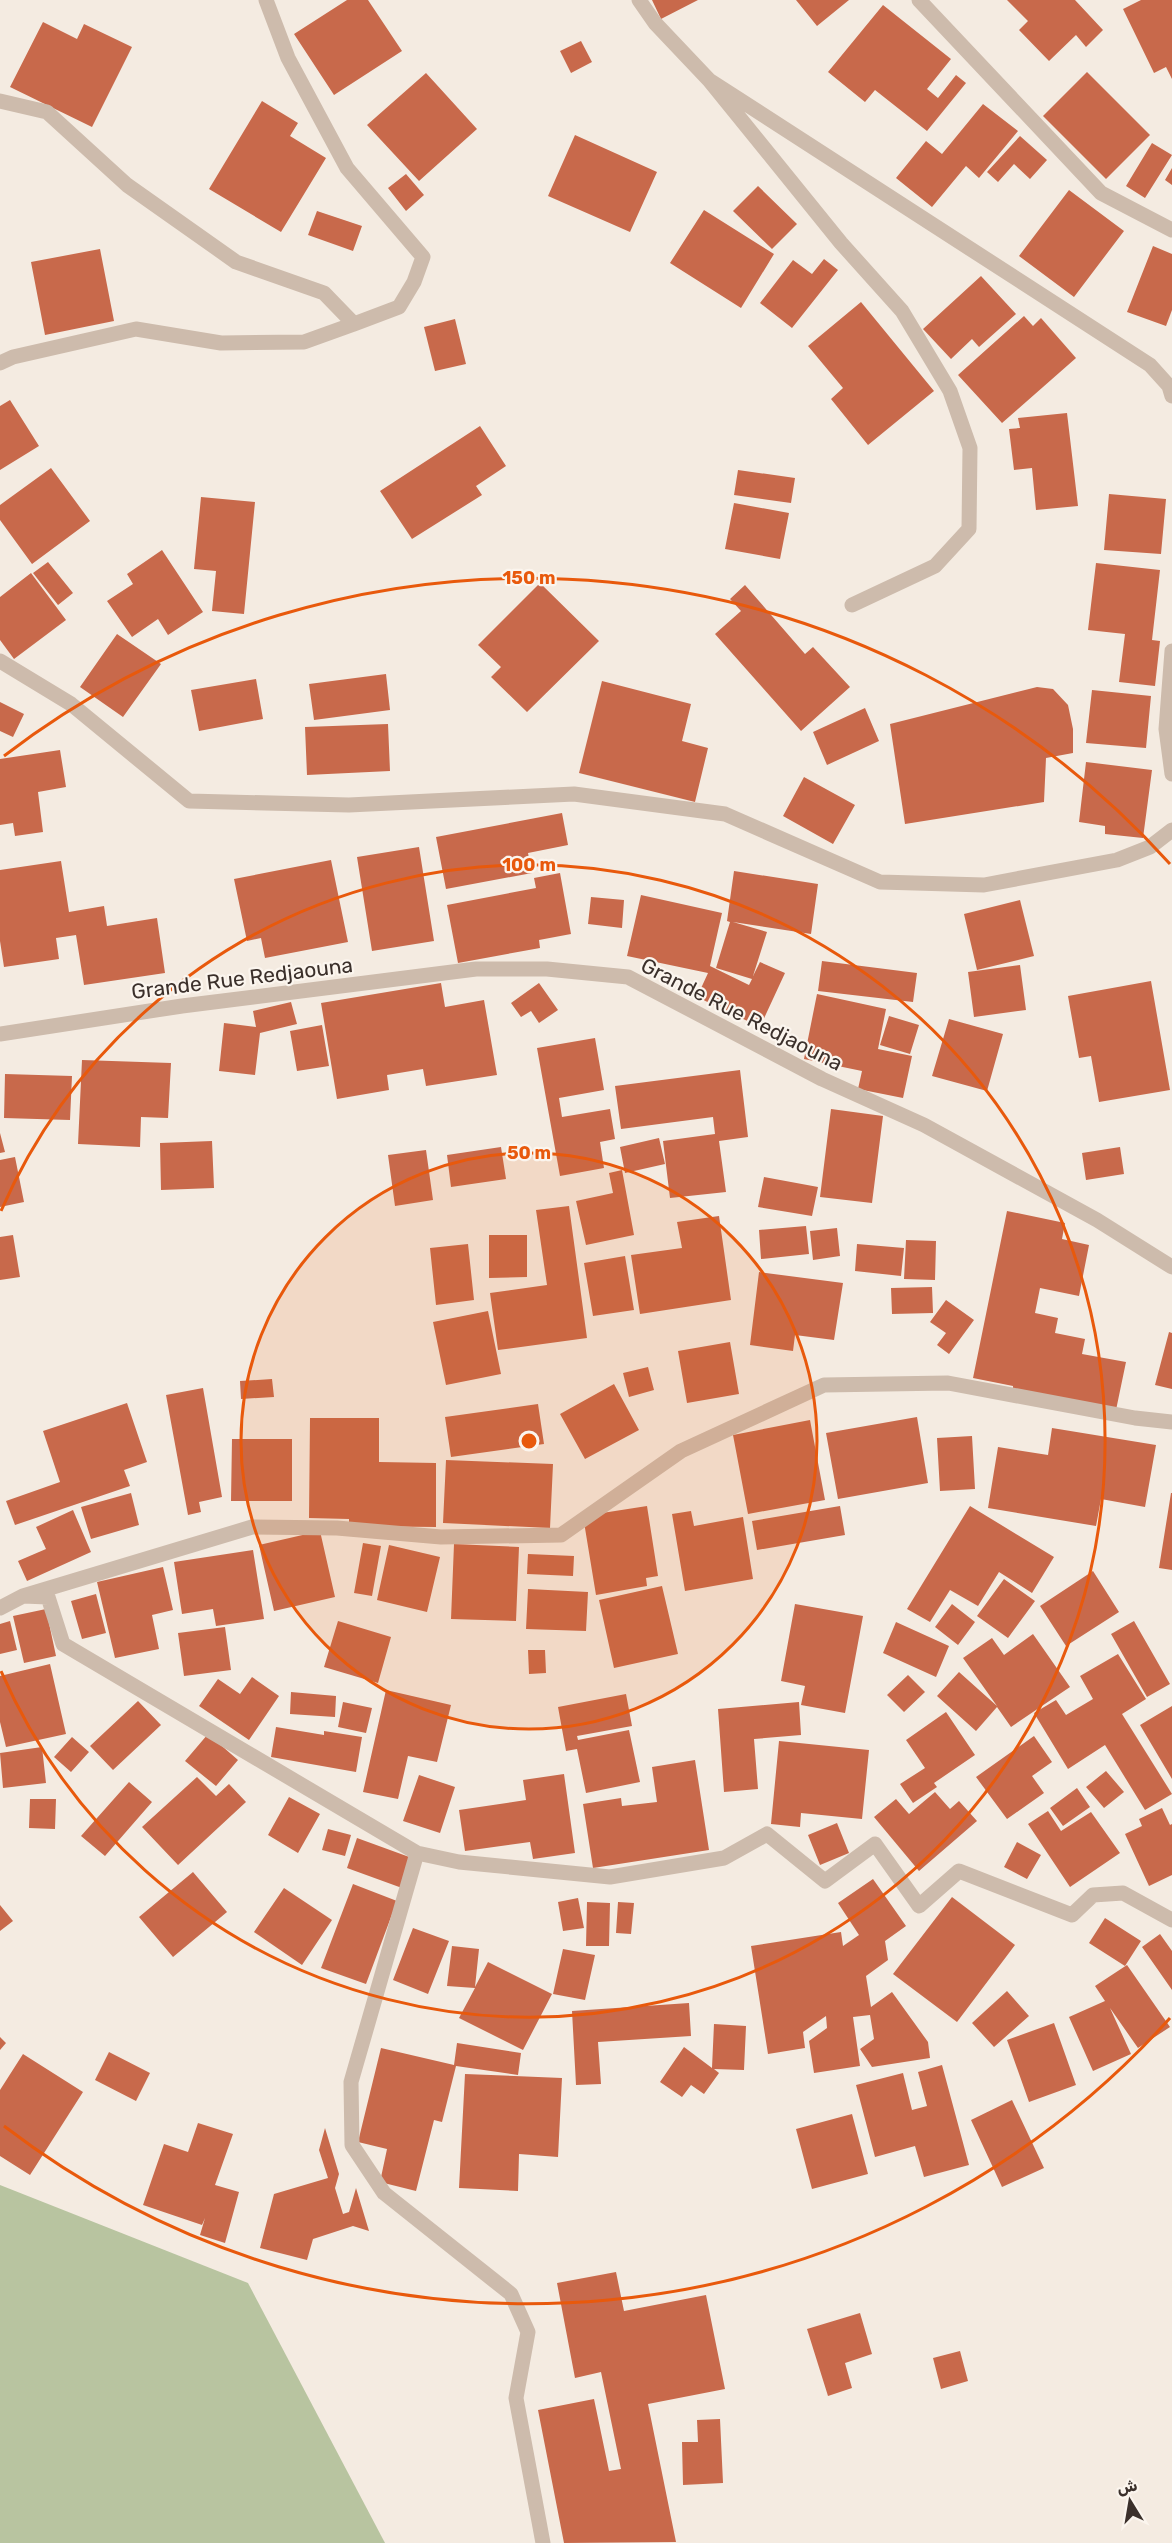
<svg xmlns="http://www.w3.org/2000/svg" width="1172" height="2543" font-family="Rubik,'Noto Naskh Arabic',sans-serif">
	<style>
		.green { fill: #b8c4a0 }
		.building { fill: #c8694b }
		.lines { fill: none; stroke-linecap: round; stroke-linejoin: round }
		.minor { stroke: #cdbbac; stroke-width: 15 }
		.tertiary { stroke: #cdbbac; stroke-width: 15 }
		.ring { fill: none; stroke: #e8590c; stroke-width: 3 }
		.labels { text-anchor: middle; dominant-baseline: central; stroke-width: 4.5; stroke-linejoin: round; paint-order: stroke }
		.street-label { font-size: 21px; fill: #3b302b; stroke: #fbf5ee }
		.centre { fill: #e8590c; stroke: #fbf5ee; stroke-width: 3 }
		.ring-label { font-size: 18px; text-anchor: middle; font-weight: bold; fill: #e8590c; stroke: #fbf5ee; stroke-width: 4.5; stroke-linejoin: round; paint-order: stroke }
	</style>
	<rect width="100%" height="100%" fill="#f4ebe1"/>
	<path class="green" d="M0,2185l248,98 137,260h-385z"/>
	<path class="building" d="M347,0h21l34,51 -68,44 -40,-61z
		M652,0h46l-37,19z
		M796,0h53l-32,26z
		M1007,0h68l28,30 -17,17 -10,-12 -27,26 -30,-31 9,-9z
		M1141,0h31v79l-6,-12 -12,6 -31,-64z
		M883,5l68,54 -24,30 11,9 18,-23 10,8 -39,48 -52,-41 -10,12 -37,-30z
		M43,22l34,17 7,-15 48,23 -40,80 -82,-40z
		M581,41l11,21 -21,11 -11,-22z
		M1087,72l63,63 -44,44 -63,-63z
		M426,73l51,56 -58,52 -52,-56z
		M262,101l36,22 -8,13 36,22 -45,74 -72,-43z
		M983,104l35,27 -39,47 -13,-12 -34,41 -36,-29 30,-37 16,13z
		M575,135l82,37 -27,60 -82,-36z
		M1020,136l27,24 -17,19 -16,-15 -16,18 -11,-10z
		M1152,143l20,12 -27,43 -19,-12z
		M1172,168v17l-7,-5z
		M406,174l18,21 -18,16 -18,-23z
		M758,186l39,38 -25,25 -39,-38z
		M1069,190l55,41 -50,66 -55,-41z
		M704,210l70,44 -33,54 -71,-45z
		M317,211l45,15 -9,25 -45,-16z
		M1153,246l19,8v56l-6,16 -39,-14z
		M100,249l14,72 -69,14 -14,-73z
		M824,259l14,11 -46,58 -32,-25 33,-43 19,14z
		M981,276l35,38 -37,33 -7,-8 -21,20 -28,-30z
		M861,302l73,89 -66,54 -37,-46 12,-11 -35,-42z
		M1024,316l9,10 8,-8 35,40 -74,65 -44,-48z
		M455,319l11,45 -31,7 -11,-44z
		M10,400l29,46 -39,24v-64z
		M1067,413l11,93 -42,4 -4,-42 -18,2 -5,-41 11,-1 -2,-10z
		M480,426l26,40 -30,20 6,9 -70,44 -32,-48z
		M51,468l39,53 -58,43 -32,-44v-15z
		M738,470l57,8 -4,25 -57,-8z
		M1109,494l57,5 -5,55 -57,-4z
		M201,497l54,5 -11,112 -32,-3 4,-40 -22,-2z
		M734,503l55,10 -9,46 -55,-10z
		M162,550l41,62 -35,23 -10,-16 -26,18 -25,-36 26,-17 -6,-10z
		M48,562l25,31 -15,12 -25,-32z
		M1096,563l64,7 -8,70 8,1 -5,45 -36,-4 6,-48 -37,-4z
		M31,573l35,47 -52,39 -14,-19v-43z
		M540,583l59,58 -72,71 -36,-35 10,-10 -23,-22z
		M745,585l60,69 8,-7 37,40 -49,44 -86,-97 26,-23 -11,-12z
		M117,634l44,30 -38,53 -43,-30z
		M386,674l4,36 -76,10 -5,-36z
		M256,679l7,40 -64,12 -8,-41z
		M602,681l89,23 -9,37 26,7 -13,54 -116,-29z
		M1037,687l16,2 15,16 5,24v24l-27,5 -2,44 -139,22 -15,-100z
		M1092,690l59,6 -5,52 -60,-5z
		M0,702l24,12 -11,23 -13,-6z
		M865,708l14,33 -52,24 -14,-33z
		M388,724l2,47 -83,4 -2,-48z
		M60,750l6,37 -28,5 5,40 -28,4 -2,-13 -13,2v-66z
		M1086,762l66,8 -9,68 -38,-4v-8l-26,-4z
		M804,777l51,28 -22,39 -50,-28z
		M562,813l6,32 -40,8 4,20 -86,16 -10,-52z
		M419,847l15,94 -62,10 -15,-94z
		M331,860l17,82 -83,16 -4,-20 -14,3 -13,-62z
		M61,861l8,51 35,-6 3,20 50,-8 8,55 -81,12 -8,-50 -20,3 3,21 -55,8 -4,-26v-71z
		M734,871l84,13 -7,50 -78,-12 34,10 -14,44 7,-14 25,11 -25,54 -63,-30 11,-24 -81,-17 14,-61 81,18 -12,53 39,19 3,-6 -36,-11 14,-46 -3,-1z
		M560,873l11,61 -32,6 1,8 -82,15 -11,-58 89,-17 -2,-10z
		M591,897l33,3 -2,28 -34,-4z
		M1020,900l14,56 -57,14 -13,-56z
		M822,961l95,12 -4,29 -95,-11z
		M1020,965l6,45 -52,7 -6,-45z
		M1151,981l19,109 -71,12 -8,-46 -12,2 -11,-62z
		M441,983l4,24 39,-7 13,75 -71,11 -3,-17 -36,6 2,15 -52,9 -16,-96z
		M539,983l19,27 -19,13 -8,-12 -10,6 -10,-14z
		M817,994l69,15 -8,40 34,7 -9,42 -45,-9 4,-18 -58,-12z
		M291,1002l6,22 -37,9 -5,42 -36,-4 5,-48 32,4 -3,-16z
		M889,1016l30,9 -9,29 -30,-9z
		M949,1019l54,15 -16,57 -55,-15z
		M322,1025l7,41 -32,5 -7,-40z
		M595,1038l9,52 -45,8 3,19 48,-8 5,30 -15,3 4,26 -44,8 -23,-128z
		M82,1060l89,3 -3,55 -27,-1 -1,30 -62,-3z
		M740,1070l8,67 -29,4 7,51 -56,6 -7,-57 52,-7 -2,-17 -92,12 -6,-43z
		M5,1074l67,2 -2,44 -66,-2z
		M831,1109l52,7 -11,87 -52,-6z
		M0,1133l5,19 -5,1z
		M659,1138l6,26 -40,9 -5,-26z
		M212,1141l2,47 -53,2 -1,-47z
		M501,1147l5,32 -55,8 -4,-32z
		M1120,1147l4,27 -38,6 -4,-27z
		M426,1150l7,50 -38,6 -7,-51z
		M15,1157l9,45 -24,5v-47z
		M622,1170l12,65 -48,10 -10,-44 37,-8 -4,-20z
		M764,1177l54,10 -6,29 -54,-9z
		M569,1206l18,132 -89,12 -8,-57 57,-8 -11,-75z
		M1007,1211l58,12 -3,16 27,6 -10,51 -39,-8 -5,25 23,5 -3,15 30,6 -3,15 44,8 -10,48 -103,-21v-3l-40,-8z
		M719,1216l12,84 -91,14 -9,-59 51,-7 -5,-26z
		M806,1226l3,28 -48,5 -2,-29z
		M837,1228l3,28 -27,4 -3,-29z
		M13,1235l7,42 -20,3v-43z
		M489,1235h38v42l-38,1z
		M906,1240l30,1 -1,39 -31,-1z
		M468,1244l6,56 -38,5 -6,-57z
		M857,1244l47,4 -3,28 -46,-5z
		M625,1256l9,54 -41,6 -9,-53z
		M759,1272l84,11 -9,57 -39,-5 -2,16 -43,-6z
		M932,1287l1,26 -41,1 -1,-26z
		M946,1300l28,20 -25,34 -12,-9 9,-12 -16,-11z
		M488,1311l13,63 -55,11 -13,-63z
		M1169,1332l3,1v56l-17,-4z
		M730,1342l9,52 -52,9 -9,-52z
		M648,1367l6,23 -25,7 -6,-24z
		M272,1379l2,18 -33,2 -1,-18z
		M614,1384l25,46 -54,29 -25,-45z
		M203,1388l19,109 -23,5 2,10 -13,3 -22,-120z
		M127,1403l20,59 -23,8 6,16 -115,39 -9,-24 54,-19 -17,-51z
		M538,1404l6,40 -93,13 -6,-40z
		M917,1417l11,66 -90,16 -12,-66z
		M310,1418h69v44l57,1v64l-87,-1v-7l-40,-1z
		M810,1420l15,80 -77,14 -15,-79z
		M1052,1428l104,17 -11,62 -44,-8 -5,27 -108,-18 10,-61 50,8z
		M972,1436l3,53 -35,2 -3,-53z
		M232,1439h60v62h-61z
		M446,1460l107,4 -3,64 -107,-5z
		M131,1493l8,32 -48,14 -10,-32z
		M1171,1493h1v77l-13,-2z
		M647,1506l11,70 -12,2 1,8 -51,9 -13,-79z
		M840,1506l5,29 -88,15 -5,-29z
		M970,1506l84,51 -22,36 -33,-21 -21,34 -28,-16 -20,32 -23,-13z
		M73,1510l18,42 -64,29 -9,-20 28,-12 -10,-22z
		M691,1511l3,15 49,-9 10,62 -68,12 -13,-77z
		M320,1531l15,66 -61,14 -15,-66z
		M363,1543l18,3 -9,50 -18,-3z
		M454,1544l65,3 -3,74 -65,-2z
		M389,1545l51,12 -13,55 -50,-12z
		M253,1550l11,69 -48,7 -3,-17 -31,5 -8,-52z
		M528,1554l46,2 -1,20 -46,-2z
		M163,1567l10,43 -21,5 7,34 -44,9 -18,-76z
		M1093,1571l26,41 -53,34 -26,-40z
		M1004,1579l31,22 -27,37 -31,-22z
		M662,1586l16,68 -64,14 -15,-68z
		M528,1589l60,3 -2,39 -60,-2z
		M96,1594l10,39 -24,6 -11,-38z
		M795,1604l68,12 -18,97 -44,-8 4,-19 -24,-5z
		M952,1604l23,18 -17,23 -23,-18z
		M46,1609l10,47 -32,7 -11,-47z
		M10,1621l7,29 -17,4v-30z
		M338,1621l53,16 -13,46 -54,-16z
		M1134,1621l36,63 -23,13 -36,-63z
		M896,1622l53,24 -13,31 -53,-24z
		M225,1627l6,43 -47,6 -6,-43z
		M1033,1634l37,53 -59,40 -14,-20 -21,24 -39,-35 22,-24 38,34 -34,-48 29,-20 12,17z
		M528,1650h17l1,23 -17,1z
		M1118,1654l28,45 -24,15 50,80 -27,16 -40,-65 -37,24 -34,-56 22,-13 10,15 27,-16 -13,-23z
		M50,1664l16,70 -60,13 -6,-25v-46z
		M908,1675l17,17 -21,20 -17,-17z
		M252,1677l27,19 -30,44 -50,-34 19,-27 22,15z
		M386,1690l65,15 -14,57 -29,-6 -10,43 -35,-7z
		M291,1692l45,4 -1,21 -45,-3z
		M626,1694l6,32 -55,10 1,4 51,-10 11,52 -54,11 -9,-44 -11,2 -8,-44z
		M138,1701l23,24 -48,45 -23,-24z
		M343,1702l29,6 -6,25 -28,-6z
		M799,1702l2,33 -47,4 4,50 -34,3 -6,-83z
		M1172,1706v73l-32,-54z
		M946,1712l29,43 -41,28 3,4 -24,16 -13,-19 25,-16 -19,-28z
		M276,1727l48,8v-4l38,6 -6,35 -85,-15z
		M208,1734l30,26 -22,26 -31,-25z
		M1034,1736l18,26 -20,14 12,17 -37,26 -31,-42z
		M72,1737l17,15 -18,20 -17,-15z
		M779,1741l90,9 -7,69 -61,-6 -1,14 -29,-3z
		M42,1747l4,36 -43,5 -3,-35z
		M695,1760l14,90 -116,18 -10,-64 38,-6 1,8 35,-4 -5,-35z
		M1106,1771l18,21 -20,16 -18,-21z
		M564,1774l11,79 -42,6 -3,-17 -65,9 -6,-41 67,-10 -3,-20z
		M419,1775l36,12 -15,46 -37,-12z
		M197,1777l19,19 13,-12 17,18 -68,63 -36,-38z
		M129,1782l23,20 -47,54 -24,-20z
		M1077,1788l13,19 -27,19 -13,-18z
		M935,1792l15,17 9,-8 18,20 -58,50 -45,-54 22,-18 13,15z
		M289,1797l31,17 -22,39 -30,-18z
		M30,1799h26l-1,30 -26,-1z
		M1162,1808l8,17 2,-1v51l-23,11 -24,-52 17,-8 -3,-7z
		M1048,1811l13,20 30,-19 29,41 -50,34 -42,-63z
		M837,1823l12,30 -29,12 -12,-30z
		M328,1829l23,6 -6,21 -23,-6z
		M357,1838l55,20 -10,30 -55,-20z
		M1017,1842l24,13 -14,24 -23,-12z
		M193,1872l34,40 -54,45 -34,-40z
		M873,1879l33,47 -21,15 3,19 -22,16 5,31 21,-15 36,50 2,16 -58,9 -12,-18 14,-10 -4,-24 -17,2 7,49 -46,7 -5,-32 18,-13 -1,-12 -23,16 2,16 -37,6 -17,-108 90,-14 2,14 16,-11 -21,-32z
		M353,1884l44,17 -31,83 -45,-16z
		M284,1888l48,32 -30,45 -48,-33z
		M952,1897l63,48 -58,77 -64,-48z
		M578,1898l6,30 -21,3 -5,-29z
		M587,1902l23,1 -1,43h-23z
		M618,1902l16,1 -3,31 -15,-1z
		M0,1905l13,16 -13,10z
		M1105,1918l36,23 -16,25 -36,-23z
		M413,1928l36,13 -21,53 -35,-14z
		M1160,1934l12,17v39l-30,-43z
		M452,1946l27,3 -4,38 13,-25 64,32 -29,56 -64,-32 16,-30 -28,-2z
		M563,1949l32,6 -10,45 -32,-6z
		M1127,1965l43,62 -32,21 -28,-40 21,46 -38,17 -24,-54 36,-16 -10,-15z
		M1007,1991l22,25 -35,31 -22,-24z
		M689,2003l2,33 -93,6 3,42 -25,1 -4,-74z
		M1054,2023l22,62 -47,17 -22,-62z
		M714,2024l32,2 -2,44 -30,-1 5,4 -15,21 -13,-9 -9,12 -22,-15 24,-35 28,21z
		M0,2037l6,6 -6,7z
		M457,2043l64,10 -3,22 -62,-9 -14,56 -8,-2 -18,71 -36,-9 7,-33 -29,-7 23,-94 73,17z
		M109,2052l41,21 -14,28 -41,-21z
		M23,2054l60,38 -53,83 -30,-19v-66z
		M942,2065l27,100 -45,12 -9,-31 -40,11 -19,-72 47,-12 9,37 15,-4 -9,-34z
		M465,2074l97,4 -4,79 -39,-3 -1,37 -59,-3z
		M1012,2100l32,68 -42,19 -31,-67z
		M852,2114l16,60 -56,15 -16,-60z
		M198,2123l35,11 -18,51 24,7 -14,51 -25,-8 5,-17 -3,7 -59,-20 21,-61 24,8z
		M325,2128l14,46 -4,14 8,26 6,-2 7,-24 13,43 -16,-5 -40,13 -6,21 -47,-12 14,-54 54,-16 -9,-28z
		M616,2272l8,39 82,-16 19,94 -77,15 28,138 -112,1 -26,-133 56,-11 15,72 12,-2 -20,-97 -26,6 -18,-95z
		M860,2313l12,41 -27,9 7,25 -24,8 -21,-67z
		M960,2351l8,30 -27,8 -8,-31z
		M720,2419l3,64 -40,2 -1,-43h16l-1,-22z"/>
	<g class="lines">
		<path class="minor" d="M266,0l22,58 59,110 76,89 -9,25 -15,25 -45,17
			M639,0l16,23 54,57 441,285 19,21 3,10
			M919,0l182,193 71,37
			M709,80l132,163 61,68 48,80 20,57 -1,81 -34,37 -83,39
			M0,101l47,11 80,73 109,77 88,31 30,31 -50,18 -83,1 -85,-14 -123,28 -13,6
			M1172,651l-6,78 6,45
			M0,661l71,43 118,97 160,4 225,-11 151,20 155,68 104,3 133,-25 33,-13 22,-17
			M23,1596l25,1 15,47 354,209 42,9 151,15 114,-19 43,-24 58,47 50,-37 44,62 40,-35 113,44 21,-20 30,-2 49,27
			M0,1608l23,-12 229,-69 85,1 104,9 120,-2 120,-84 143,-66 124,-2 187,35 37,4
			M417,1853l-66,229 1,63 32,48 127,101 17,38 -12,66 27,145"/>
		<path class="tertiary" d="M0,1034l182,-28 294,-37h71l81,8 194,102 102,46 173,95 75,47"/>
	</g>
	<circle cx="529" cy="1441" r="288" fill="#e8590c" fill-opacity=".12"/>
	<g class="ring">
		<circle cx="529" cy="1441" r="288"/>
		<path d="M1 1211A576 576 0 1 1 1 1671"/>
		<path d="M1170 2018A863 863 0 0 1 4 2126M4 756A863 863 0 0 1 1170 864"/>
	</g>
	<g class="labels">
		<g class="street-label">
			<text transform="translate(242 978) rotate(-7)">Grande Rue Redjaouna</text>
			<text transform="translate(742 1014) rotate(27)">Grande Rue Redjaouna</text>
		</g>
	</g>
	<circle cx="529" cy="1441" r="9" class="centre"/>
	<g class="ring-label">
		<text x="529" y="584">150 m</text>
		<text x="529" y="871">100 m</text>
		<text x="529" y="1159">50 m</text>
	</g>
	<g transform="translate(1130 2501) rotate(349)" stroke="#fbf5ee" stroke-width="4.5" paint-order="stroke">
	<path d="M0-4.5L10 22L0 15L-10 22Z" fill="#3b302b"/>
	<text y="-9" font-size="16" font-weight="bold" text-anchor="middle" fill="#3b302b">ش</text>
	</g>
</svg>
